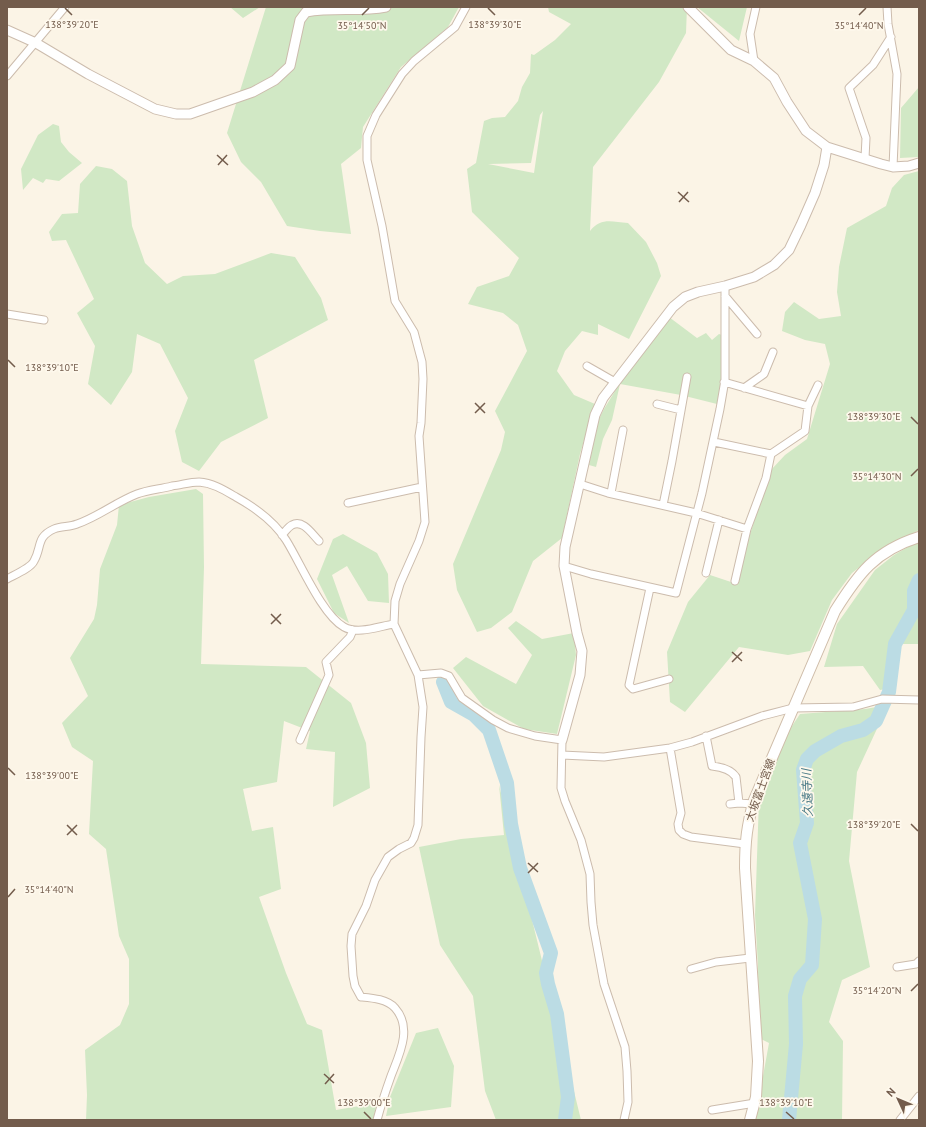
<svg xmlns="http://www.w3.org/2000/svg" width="926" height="1127" font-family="'PT Sans','Noto Sans JP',sans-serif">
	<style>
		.green { fill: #d1e8c5; fill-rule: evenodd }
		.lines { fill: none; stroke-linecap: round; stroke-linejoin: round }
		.river { stroke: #bbdce4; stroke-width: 14 }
		.minor-casing { stroke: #ccbcad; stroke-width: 9 }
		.tertiary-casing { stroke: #ccbcad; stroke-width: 11 }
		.secondary-casing { stroke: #cfbdaa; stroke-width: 12 }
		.minor { stroke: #fff; stroke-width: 7 }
		.tertiary { stroke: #fff; stroke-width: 9 }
		.secondary { stroke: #fff; stroke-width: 10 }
		.ticks { fill: none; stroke: #735c4c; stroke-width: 1.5 }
		.labels { text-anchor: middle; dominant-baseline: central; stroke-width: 3.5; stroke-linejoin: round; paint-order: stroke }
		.street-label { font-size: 11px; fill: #735c4c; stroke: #fef8ec }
		.water-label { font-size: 12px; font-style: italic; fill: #477885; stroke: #fef8ec }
		.ticks-label { font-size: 10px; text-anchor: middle; fill: #735c4c; stroke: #fef8ec; stroke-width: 3.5; stroke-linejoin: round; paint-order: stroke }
	</style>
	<rect width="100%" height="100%" fill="#fbf4e6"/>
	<path class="green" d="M230,7h30l-17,11z
		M266,7h193l-11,20 -47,40 -38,60 -2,21 -20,16 10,70 -31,-3 -33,-5 -26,-44 -20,-20 -14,-29z
		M548,7h139l-1,26 -27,49 -66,85 -3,64c11,-14 22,-9 38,-8l18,19 11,21 4,13 -32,63 -31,-15v11l-16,-4 -17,20 -8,20 17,24 21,9 -15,50 -18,84 -29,23 -21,51 -21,16 -14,4 -20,-42 -4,-26 48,-114 4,-18 -10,-21 32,-60 -9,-26 -15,-12 -35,-9 9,-17 32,-11 10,-18 -47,-46 -5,-43 9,-6 8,-42 8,-3 13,-1 13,-16 4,-14 8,-14 1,-19 3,1 21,-15 16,-16 -22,-12zM543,111l-9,62 -46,-9 43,-1 9,-48z
		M697,7h50l-8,34z
		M919,87v70l-19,1 1,-50z
		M53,124l6,2 2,16 8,10 13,11 -23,18 -13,-2 -3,4 -10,-5 -10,12 -2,-21 17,-34z
		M96,166l16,3 15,12 5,45 13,37 22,21 16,-8 32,-2 56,-21 24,4 26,41 7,22 -74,40 14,58 -47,24 -22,29 -17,-9 -7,-31 13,-33 -28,-54 -23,-10 -5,38 -21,33 -23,-21 7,-38 -18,-33 17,-14 -28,-59 -14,1 -3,-9 13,-18 16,-1 2,-29z
		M919,171v216l-1,-1 1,2v142l-36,19 -31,24 -20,27 -22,51 -22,4 -49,-8 -54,65 -15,-10 -3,-50 21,-50 22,-27 24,8 37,-113 14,-15 22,-16 23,-75 -5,-20 -20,-4 -23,-9 3,-19 9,-10 25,17 22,-3 -4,-24 2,-25 8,-39 39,-22 6,-18 12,-13z
		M669,317l28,21 9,-5 6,7 7,-6 3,1 3,41 -8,28 -36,-9 -61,-11 -8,36 -9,19 -7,28 -7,-2 9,-44 6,-12 16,-26z
		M196,489l7,5 1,73 -3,97 105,3 45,36 15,40 4,45 -37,19 2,-55 -29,-3 4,-18 -26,-10 -7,61 -34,7 9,42 21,-4 8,62 -22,8 27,76 21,51 15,6 14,80 41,-7 -4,17h-287l1,-25 -2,-45 35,-25 9,-21v-45l-10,-23 -13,-87 -17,-15 4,-73 -21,-14 -10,-24 26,-27 -18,-38 24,-39 3,-14 3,-36 17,-44 2,-20 30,-8z
		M343,534l34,19 11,21 1,29 -21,-2 -21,-35 -15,9 17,48 -15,-10 -17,-34 16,-40z
		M919,542v102h-19l-4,43 -16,3 -17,-24 -39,1 13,-43 38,-54 19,-15 21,-12z
		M516,621l26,18 32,-6 2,22 -19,79 -33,-5 -41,-23 -30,-38 13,-11 50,27 16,-29 -24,-27z
		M888,705l-31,67 -8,89 21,106 -28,13 -13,42 14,19 -1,79h-87l14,-77 -10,-5 -1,-73 -3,-50 4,-116 31,-70 10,-15 65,-5z
		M499,785l82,335h-85l-11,-29 -12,-95 -33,-51 -21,-98 42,-8 43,-4z
		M438,1028l16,38 -3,41 -65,9 4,-19 26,-64z"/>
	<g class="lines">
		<path class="river" d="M443,682l8,20 23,13 15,15 18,53 4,41 9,44 31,85 -5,20 2,11 9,30 11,83 -3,23
			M789,1120l7,-76 -1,-48 5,-17 12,-14 3,-46 -15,-76 7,-20 -4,-53 4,-11 8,-8 26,-15 22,-6 13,-9 13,-29 6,-48 19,-34v-19l5,-11"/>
		<defs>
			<path id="minor" d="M887,7l1,17 9,50 -4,93
				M754,61l-4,-27 6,-27
				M7,76l58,-69
				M865,158l1,-20 -17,-50 24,-23 18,-28
				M725,296l32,38
				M7,314l37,6
				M587,366l28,16
				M724,382l84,24
				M744,388l20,-14 9,-22
				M657,404l24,6
				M714,442l57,12
				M580,484l28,9 88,20 51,16
				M611,493l12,-63
				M348,503l74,-16
				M663,505l9,-44 15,-84
				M282,535c3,-3 6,-8 10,-10 11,-6 20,9 27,16
				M564,566l27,8 85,19 26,-100 18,-84 5,-29v-94
				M706,573l13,-53
				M7,579c7,-4 24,-11 27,-18 8,-14 2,-24 20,-32 7,-3 16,-2 23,-5 21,-7 39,-22 60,-30 11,-4 24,-5 35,-8 9,-1 18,-4 27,-4 14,1 25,8 37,15 18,10 38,24 50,43 14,22 36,75 58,87 14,8 36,-1 50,-3
				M735,581l12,-52 19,-51 5,-24 34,-23 3,-25 10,-21
				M650,588l-21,97 4,4 36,-10
				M418,675l23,-2 8,3 13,22 31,22 15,8 27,8 27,4 -1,48 4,13 16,39 9,34 1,28 2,23 11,59 21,63 2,24 1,31 -4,18
				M706,736l6,30c9,1 19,3 24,11l3,26
				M300,740l29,-65 -3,-13 24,-25 3,-7
				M670,748l11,65 -3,11 1,6 4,4 8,3 54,7
				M562,755l42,2 66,-9 22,-6 70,-26 31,-8 60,-1 29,-8 37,1
				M730,804l9,-1 14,1
				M897,967l19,-3 3,-3
				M691,969l25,-7 34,-4
				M712,1110l43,-7
				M377,1120c4,-15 9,-30 14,-44 8,-21 22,-48 4,-68 -8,-9 -23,-10 -34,-11l-6,-11 -2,-10 -2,-30 1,-12 14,-28 9,-26 13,-23 11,-8 12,-6 3,-5 4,-13 3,-88 2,-30 -5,-32 -24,-51 1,-23 5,-17 19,-43 6,-19 -6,-86 2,-13 2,-44 -1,-17 -8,-30 -19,-31 -13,-75 -15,-66v-24l9,-21 26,-41 12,-13 41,-34 11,-20
				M900,1120l19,-24"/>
			<path id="tertiary" d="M688,7l43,43 23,11 20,17 13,24 19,29 21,16 54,17 12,3 16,-1 10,-3
				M7,30l29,13 52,31 67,35 21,5h14l63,-22 22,-12 15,-14 10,-46 6,-8c27,-5 54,0 80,-5
				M562,740l18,-65 2,-24 -5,-18 -13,-67 1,-19 30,-132 8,-17 70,-91 12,-10 13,-5 27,-6 29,-9 20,-12 15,-15 12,-25 14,-32 9,-28 3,-18"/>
			<path id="secondary" d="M750,1120l6,-23 2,-36 -13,-193c0,-27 2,-43 9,-68l81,-189c23,-37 40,-60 84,-74"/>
		</defs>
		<use href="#minor" class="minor-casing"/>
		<use href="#tertiary" class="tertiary-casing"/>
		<use href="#secondary" class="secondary-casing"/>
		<use href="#minor" class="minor"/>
		<use href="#tertiary" class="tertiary"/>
		<use href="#secondary" class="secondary"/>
	</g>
	<path class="ticks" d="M65,8l7,7M488,8l7,7M362,15l7,-7M859,15l7,-7M217,155l11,10M218,165l9,-10M678,192l11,10M679,202l9,-10M8,360l7,7M475,403l10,10M475,413l10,-10M911,417l7,7M911,476l7,-7M271,614l10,10M271,624l10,-10M732,652l10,9M732,662l10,-10M8,768l7,7M911,824l7,7M67,825l10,10M67,835l10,-10M528,863l10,9M528,873l10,-10M8,897l7,-8M911,991l7,-7M324,1074l10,9M325,1084l9,-10M364,1112l7,7M786,1112l8,7"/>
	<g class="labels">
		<g class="street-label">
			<text transform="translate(760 790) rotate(-70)">大坂富士宮線</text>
		</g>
		<g class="water-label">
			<text transform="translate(807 793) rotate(-92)">久遠寺川</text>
		</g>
	</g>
	<g class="ticks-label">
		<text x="72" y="28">138°39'20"E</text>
		<text x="495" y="28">138°39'30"E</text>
		<text x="362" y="29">35°14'50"N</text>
		<text x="859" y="29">35°14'40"N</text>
		<text x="52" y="371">138°39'10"E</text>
		<text x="874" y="420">138°39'30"E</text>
		<text x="877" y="480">35°14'30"N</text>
		<text x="52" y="779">138°39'00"E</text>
		<text x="874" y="828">138°39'20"E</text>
		<text x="49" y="893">35°14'40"N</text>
		<text x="877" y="994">35°14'20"N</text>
		<text x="364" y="1106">138°39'00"E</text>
		<text x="786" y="1106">138°39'10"E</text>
	</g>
	<rect width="926" height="1127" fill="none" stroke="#735c4c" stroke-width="16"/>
	<g transform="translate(898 1099) rotate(314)" stroke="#fef8ec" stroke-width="3" paint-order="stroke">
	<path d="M0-3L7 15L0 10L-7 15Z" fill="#735c4c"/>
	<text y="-6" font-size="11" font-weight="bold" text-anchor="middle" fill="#735c4c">N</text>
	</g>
</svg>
